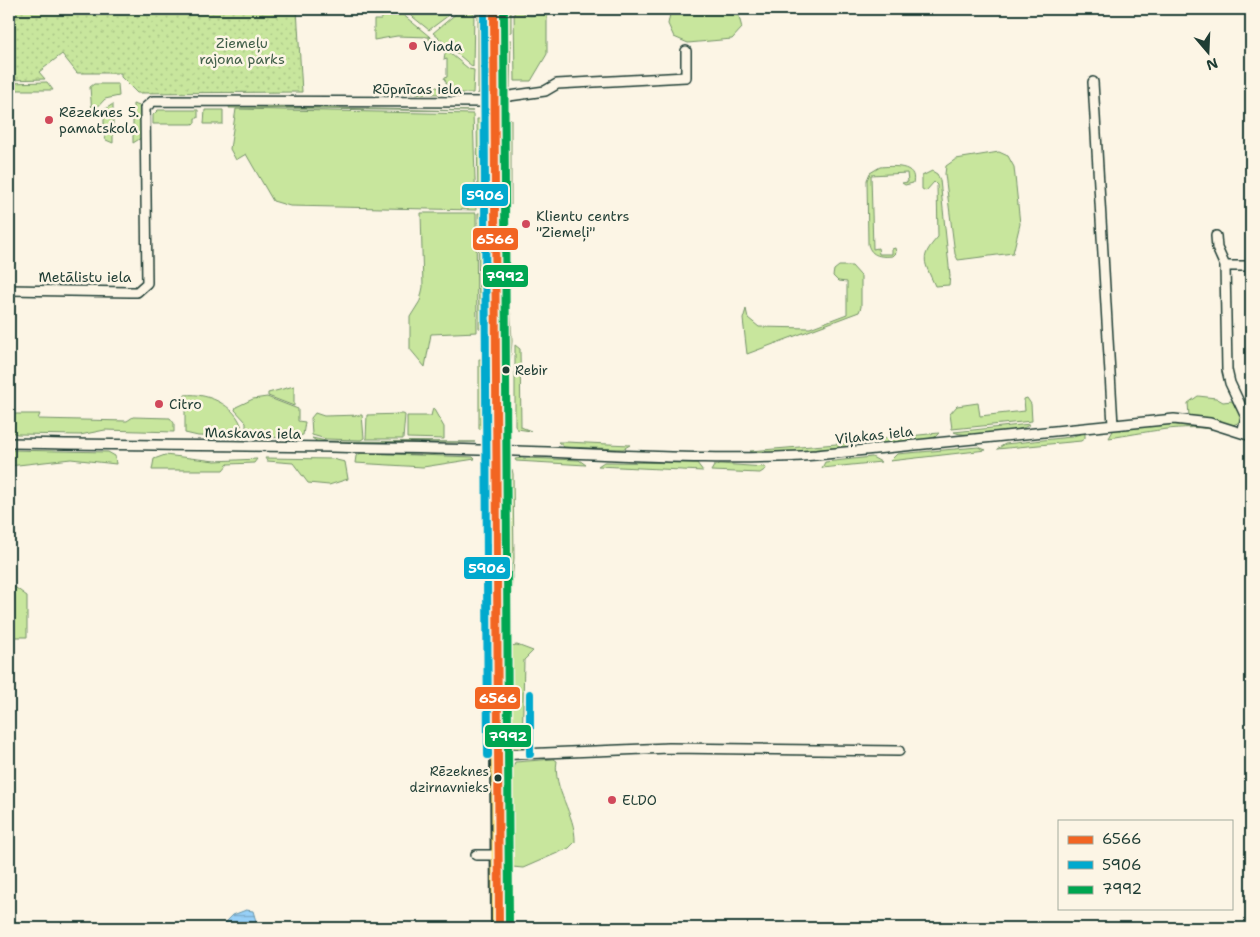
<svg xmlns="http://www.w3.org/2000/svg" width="1260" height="937" font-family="'Shantell Sans',sans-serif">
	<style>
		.green { fill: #c8e69d; stroke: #749268 }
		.park { fill: url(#park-dots); stroke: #749268 }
		.water { fill: url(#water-rules); stroke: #6795a9 }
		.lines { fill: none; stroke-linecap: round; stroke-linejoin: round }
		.minor-casing { stroke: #1f3d34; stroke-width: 12 }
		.primary-casing { stroke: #1f3d34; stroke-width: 18 }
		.minor { stroke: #fcf5e5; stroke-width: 9 }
		.primary { stroke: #ffdf80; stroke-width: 14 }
		.bus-1-casing { stroke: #fcf5e5; stroke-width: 11 }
		.bus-2-casing { stroke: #fcf5e5; stroke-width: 11 }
		.bus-3-casing { stroke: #fcf5e5; stroke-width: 11 }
		.bus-1 { stroke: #f26522; stroke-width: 8 }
		.bus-2 { stroke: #00a9ce; stroke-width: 8 }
		.bus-3 { stroke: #00a651; stroke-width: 8 }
		.poi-dot { fill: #d1495b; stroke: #fcf5e5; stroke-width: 2 }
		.bus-dot { fill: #1f3d34; stroke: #fcf5e5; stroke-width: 2 }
		.labels { text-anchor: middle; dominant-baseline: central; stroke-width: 5; stroke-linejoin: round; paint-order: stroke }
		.bus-label { font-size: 13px; fill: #1f3d34; stroke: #fcf5e5; text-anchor: start }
		.park-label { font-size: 14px; fill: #415f49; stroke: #fcf5e5 }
		.poi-label { font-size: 14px; fill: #1f3d34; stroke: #fcf5e5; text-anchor: start }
		.street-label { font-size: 14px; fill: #1f3d34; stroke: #fcf5e5 }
		.line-badge { stroke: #fcf5e5; stroke-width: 2 }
		.badge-label { font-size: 14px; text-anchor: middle; font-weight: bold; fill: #fff }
	</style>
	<defs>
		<pattern id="park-dots" width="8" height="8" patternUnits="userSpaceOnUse" patternTransform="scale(1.25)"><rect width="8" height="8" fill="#c8e69d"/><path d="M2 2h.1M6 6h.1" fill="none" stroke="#abc688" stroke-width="1.8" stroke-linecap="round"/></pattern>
		<pattern id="water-rules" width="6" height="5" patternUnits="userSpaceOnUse" patternTransform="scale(1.25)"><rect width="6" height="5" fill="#97d0f7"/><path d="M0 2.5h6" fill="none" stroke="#7baac9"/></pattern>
	</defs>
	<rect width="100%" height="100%" fill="#fcf5e5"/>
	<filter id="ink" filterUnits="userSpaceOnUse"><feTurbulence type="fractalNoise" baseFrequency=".02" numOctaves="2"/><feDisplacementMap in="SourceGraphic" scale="10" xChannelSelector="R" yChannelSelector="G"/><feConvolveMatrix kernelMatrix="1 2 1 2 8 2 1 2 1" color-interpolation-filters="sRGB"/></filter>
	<g filter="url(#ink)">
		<path class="green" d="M381,9h15l73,60 5,1 -1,23h-22l-7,-15 3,-1v-18l-3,1 1,-7 -9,-12h-7v-4l-32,-1 -23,4v-20h7z
			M403,9h54l-28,21z
			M478,9h6l-2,74 -4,11z
			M503,9h8v23l-3,1v7h3l-1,48 -7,-6z
			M514,9h6c9,13 18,4 27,0v45l-16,27h-16z
			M671,9h66l5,19 -10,11 -44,4 -14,-6 -6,-13z
			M458,12l16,1 -1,54 -40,-34z
			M47,82l6,8h-44v-7z
			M94,84h24l1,12 -14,3 -13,14 -2,-26z
			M386,86h48l5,2 2,6 -60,-1z
			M113,104v39l-7,-3 -2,-5v-25z
			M133,104l7,2 1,32 -8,5z
			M230,106l243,5 -244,-3z
			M236,109l237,5 3,96 -186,-4 -17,-5 -27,-47 -10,6 -6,-11z
			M158,110h40v8h-3v5l-3,1h-39v-9z
			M205,110h18v14h-19z
			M507,118l4,1v86l-7,-8z
			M477,119h7l1,79 -1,5 -6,4z
			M999,152l9,4 6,11 6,57 -7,29 -55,7 -3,-6 -10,-80 1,-8 10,-7z
			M880,167c12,-1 38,-3 33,16l-8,2 -3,-2 6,-1 -1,-9 -36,2 2,74 5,-1 1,6h13v-5l3,-1 1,5 -3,3c-11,1 -22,1 -25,-12l-1,-64 3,-7z
			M932,171l5,3 3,6 10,96 -1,9 -14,1c-11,-25 -16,-28 3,-49l-1,-52 -3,-3 -8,9 -4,-2v-13z
			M421,213h55l1,119 -46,2 -6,33 -15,-18v-32l10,-16 3,-14z
			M478,213h5l3,6 1,74 -4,36 -4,-1z
			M839,266h13l9,10v31l-2,5 -112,42 -4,-35 3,-10 2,9 11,9 51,1 37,-14v-32l-9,-1 -5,-5 1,-6z
			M506,300l4,1 2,40 -2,26 -5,-23 -1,-39z
			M515,345l5,4 1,78 10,4 -14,-2 -2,-3z
			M479,359h3l3,28v43l-6,-1z
			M294,386v20l-26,-10v-3z
			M185,395c24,-3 57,13 58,40l-2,2 -43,-1 -13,-3z
			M1198,396l18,2 7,4 9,-1 9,16 -1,5 -7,3 -44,-9 -1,-13z
			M267,397l31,12v12l7,1 -2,13 -17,3 -40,-2v-14l-11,-12 1,-3 17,-8z
			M1027,398l4,6 1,17 -80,8 -2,-15 7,-8 21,-3 2,13 45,-5 -1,-12z
			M433,408l11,19v12l-37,-1v-22h24z
			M315,413l9,3 38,-1 2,23 -3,2 -35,-1 -14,-4 -1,-17z
			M9,414h31l-2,5 89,2 6,-4 37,1 4,5v9l-69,-2 -25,5 -63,-1 -8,-3z
			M403,414l2,1 -2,24h-37l1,-24z
			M1030,424c-8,9 -66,14 -76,8z
			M1170,424l49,6c-36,-7 -75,3 -110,8l5,-9z
			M1085,432v6l-4,3 -84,8 8,-5 66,-7z
			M939,433l-4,4 -8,2 -62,6 -5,-4z
			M312,438l14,3 149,1 -156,1z
			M558,442h8l64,3 -7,4 -59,-2z
			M849,443l-4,4 -87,8 -8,-4z
			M978,447l8,3 -96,11 7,-7z
			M9,450l99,2 7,4 1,8 -45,-5 -62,7z
			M361,453l112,4 2,2 -52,8 -68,-4 1,-7z
			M165,455l50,6 42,-2 -3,4 -26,1 -5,6h-71l2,-11z
			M872,457l9,5 -59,6 3,-6z
			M265,458l67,1 13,3 3,17 -19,6 -21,-2 -15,-20 -26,-2z
			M522,458l57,2 7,5 -70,-4 -1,-2z
			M604,462l93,1 6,8 -105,-5z
			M720,464l45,3 1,2 -6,4 -49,-2 3,-5z
			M508,468l4,1 1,5 1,84 -6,76 -3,-11z
			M485,470l4,97 1,163v17l-5,6 -2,-282z
			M9,583l18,13v41h-18z
			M517,645l16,6 -9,9 -2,88 -1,2 -6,1 -4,-12 -1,-93z
			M554,759l3,2c-5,28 19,53 18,81l-6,6 -46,20 -11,-1 -1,-93 4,-12z"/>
		<path class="park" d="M9,9h288l5,83 -165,1 -16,-16v-4h-44l-15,-19 -23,18 6,7 -36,1z"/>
		<path class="water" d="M246,910l7,1 5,17h-33v-5l8,-8z"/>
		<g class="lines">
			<defs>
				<path id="minor" d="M1093,82l20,343
					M1216,236l1,12 8,18 2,104 3,13 16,34 -4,16
					M1225,266h26
					M9,290l121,2h7l10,-9 -2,-175 8,-7 341,1 8,-5 43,-6 12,-7 129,-7v-26
					M9,443c169,3 338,3 507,8 101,3 200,11 300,4l358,-36 36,4 41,13
					M498,755l171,-7 230,3
					M476,855h23"/>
				<path id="primary" d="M494,9l5,919"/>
			</defs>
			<use href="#minor" class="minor-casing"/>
			<use href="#primary" class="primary-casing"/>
			<use href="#minor" class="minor"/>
			<use href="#primary" class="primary"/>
			<defs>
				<path id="bus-1" d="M494,9l5,919"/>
				<path id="bus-2" d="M484,9l4,746
					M530,694v60"/>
				<path id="bus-3" d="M504,9l5,919"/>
			</defs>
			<use href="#bus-1" class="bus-1-casing"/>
			<use href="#bus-2" class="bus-2-casing"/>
			<use href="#bus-3" class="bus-3-casing"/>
			<use href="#bus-1" class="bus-1"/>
			<use href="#bus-2" class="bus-2"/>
			<use href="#bus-3" class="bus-3"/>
		</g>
	</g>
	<g class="poi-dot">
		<circle cx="413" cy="46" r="5"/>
		<circle cx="49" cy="120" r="5"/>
		<circle cx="526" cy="224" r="5"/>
		<circle cx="159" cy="404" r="5"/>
		<circle cx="612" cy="800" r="5"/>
	</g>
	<g class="bus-dot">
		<circle cx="506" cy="370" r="4.5"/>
		<circle cx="498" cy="778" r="4.5"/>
	</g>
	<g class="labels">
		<g class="bus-label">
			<text x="515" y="370">Rebir</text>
			<text x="489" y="771" text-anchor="end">Rēzeknes<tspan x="489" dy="16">dzirnavnieks</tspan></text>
		</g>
		<g class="park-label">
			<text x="242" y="43">Ziemeļu<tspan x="242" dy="16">rajona parks</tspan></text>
		</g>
		<g class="poi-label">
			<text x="423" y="46">Viada</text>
			<text x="59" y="112">Rēzeknes 5.<tspan x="59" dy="16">pamatskola</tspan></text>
			<text x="536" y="216">Klientu centrs<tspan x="536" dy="16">"Ziemeļi"</tspan></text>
			<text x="169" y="404">Citro</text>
			<text x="622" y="800">ELDO</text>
		</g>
		<g class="street-label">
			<text x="417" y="89">Rūpnīcas iela</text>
			<text x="85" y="277">Metālistu iela</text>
			<text transform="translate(253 433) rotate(1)">Maskavas iela</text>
			<text transform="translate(874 435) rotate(-6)">Viļakas iela</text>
		</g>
	</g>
	<g class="line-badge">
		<rect x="461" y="183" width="48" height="24" rx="5" fill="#00a9ce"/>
		<rect x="472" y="227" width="47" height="24" rx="5" fill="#f26522"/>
		<rect x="482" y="264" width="47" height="24" rx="5" fill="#00a651"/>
		<rect x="463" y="556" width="48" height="24" rx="5" fill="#00a9ce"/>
		<rect x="474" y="686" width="47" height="24" rx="5" fill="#f26522"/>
		<rect x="484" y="724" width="48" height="24" rx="5" fill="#00a651"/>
	</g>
	<g class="badge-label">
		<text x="485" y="200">5906</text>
		<text x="495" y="244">6566</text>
		<text x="505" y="281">7992</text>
		<text x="487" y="573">5906</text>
		<text x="498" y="703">6566</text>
		<text x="508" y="741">7992</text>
	</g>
	<rect width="1260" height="937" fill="none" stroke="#fcf5e5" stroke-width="30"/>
	<rect x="15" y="15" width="1230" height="907" fill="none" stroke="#1f3d34" stroke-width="2" filter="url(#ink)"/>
	<rect x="1058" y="820" width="175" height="90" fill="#fcf5e5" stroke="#a4ab9e"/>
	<rect x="1068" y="836" width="25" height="8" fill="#f26522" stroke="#a4ab9e"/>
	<text x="1102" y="844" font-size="15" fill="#1f3d34">6566</text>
	<rect x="1068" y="861" width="25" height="8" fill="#00a9ce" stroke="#a4ab9e"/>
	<text x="1102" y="870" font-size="15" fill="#1f3d34">5906</text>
	<rect x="1068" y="886" width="25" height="8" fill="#00a651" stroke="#a4ab9e"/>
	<text x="1102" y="894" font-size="15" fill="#1f3d34">7992</text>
	<g transform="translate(1208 52) rotate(161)" stroke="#fcf5e5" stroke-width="4" paint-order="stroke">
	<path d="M0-4L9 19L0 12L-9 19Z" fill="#1f3d34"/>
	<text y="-8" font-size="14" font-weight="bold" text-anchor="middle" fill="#1f3d34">N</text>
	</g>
</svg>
